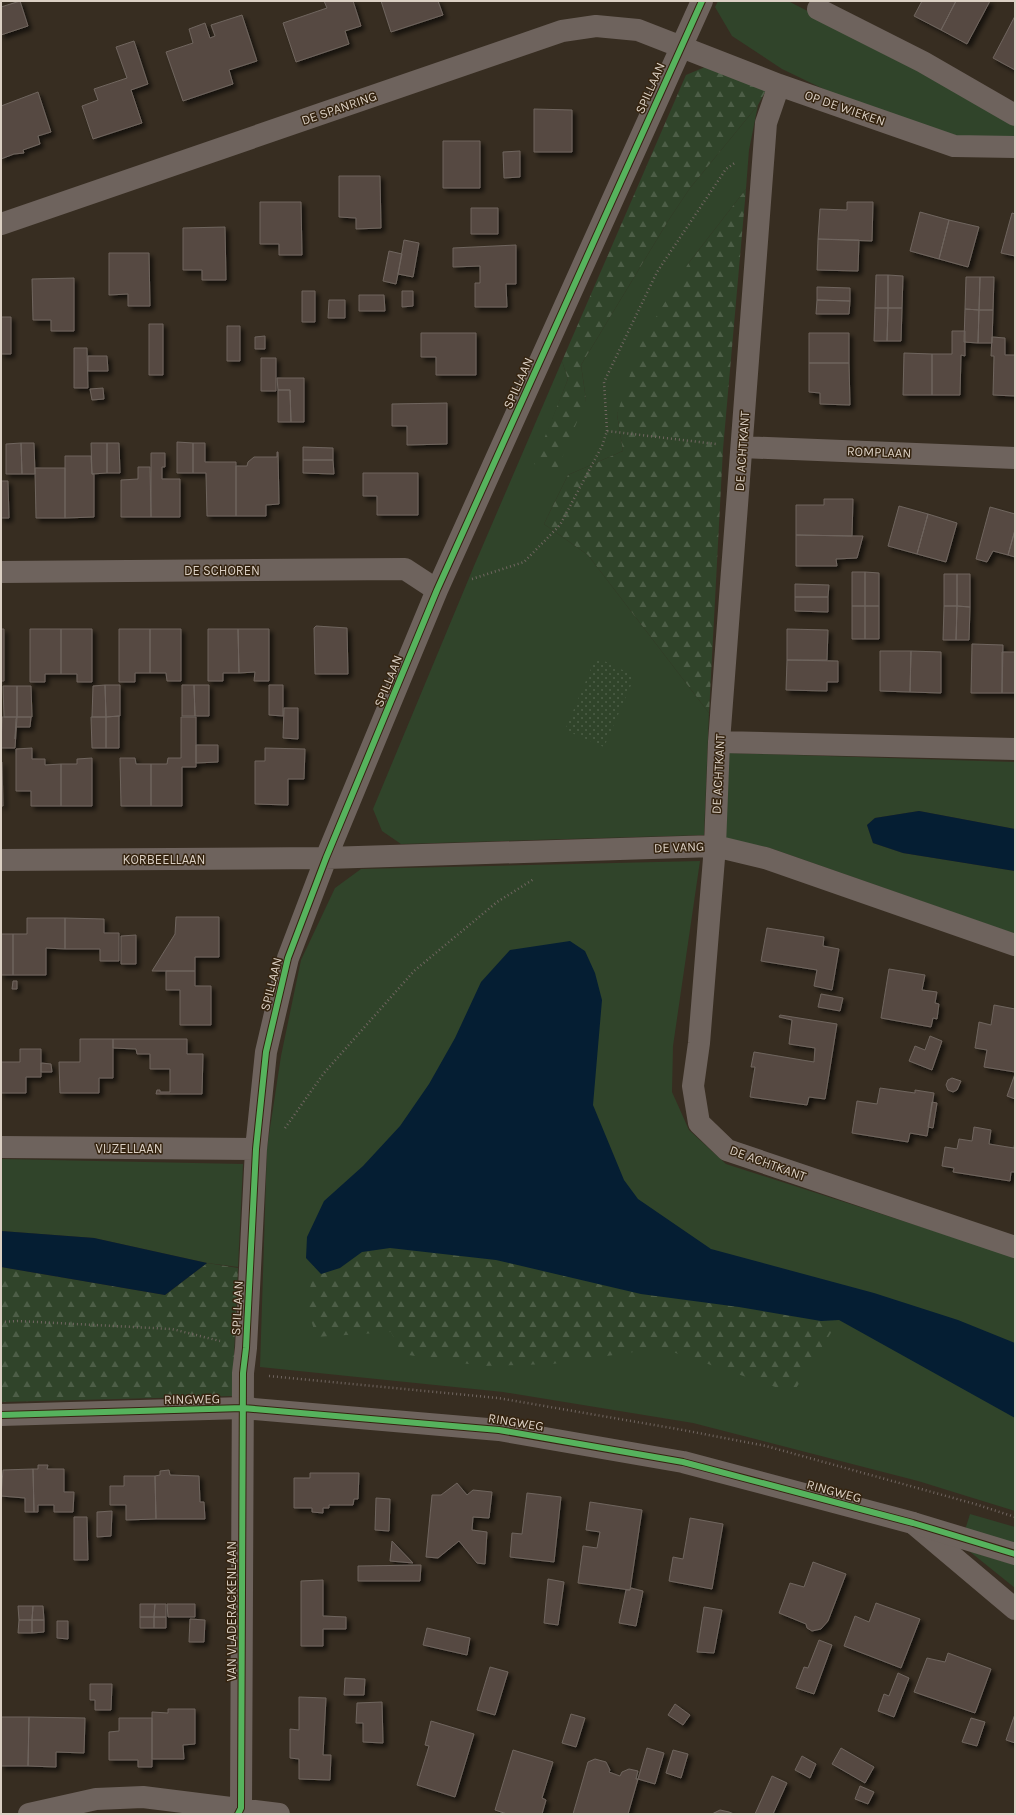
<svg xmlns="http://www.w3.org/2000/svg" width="1016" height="1815" font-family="Karla,sans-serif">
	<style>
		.green { fill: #30442a }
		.forest { fill: url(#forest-firs) }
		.park { fill: url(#park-dots) }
		.water { fill: #051e33 }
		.building { fill: #574a43; stroke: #6f655e; filter: url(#shadow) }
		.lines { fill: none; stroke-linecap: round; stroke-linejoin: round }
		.path { stroke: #716661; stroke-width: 2.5; stroke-dasharray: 1 3; stroke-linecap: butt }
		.minor { stroke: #6e635d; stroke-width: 22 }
		.tertiary { stroke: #6e635d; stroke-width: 22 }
		.cycleway-casing { stroke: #352410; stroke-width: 8 }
		.cycleway { stroke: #56b35d; stroke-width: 6 }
		.labels { text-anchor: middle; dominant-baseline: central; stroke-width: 3; stroke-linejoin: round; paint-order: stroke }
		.street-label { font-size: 13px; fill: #dbd0c4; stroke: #352410 }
	</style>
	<defs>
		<pattern id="forest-firs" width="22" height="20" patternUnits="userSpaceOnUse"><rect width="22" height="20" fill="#30442a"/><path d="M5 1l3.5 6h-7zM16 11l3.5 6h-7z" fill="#4d5e47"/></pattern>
		<pattern id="park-dots" width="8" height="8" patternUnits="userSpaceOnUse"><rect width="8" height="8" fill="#30442a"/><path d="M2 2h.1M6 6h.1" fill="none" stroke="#4d5e47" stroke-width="1.8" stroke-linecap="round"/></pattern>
		<filter id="shadow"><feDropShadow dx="3.5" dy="3.5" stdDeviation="2" flood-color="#0009"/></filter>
	</defs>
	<rect width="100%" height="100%" fill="#372d21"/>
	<path class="green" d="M718,1h70l59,30 168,92v15l-61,-2 -120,-42 -52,-25 -50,-33 -17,-29z
		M758,105l-9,45 -3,39 -58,75 -71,150 6,37 -55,24 -24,49 44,31 121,158 -5,122 -303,9 -19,-13 -9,-22 101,-243 88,-205 6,18 -33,85 51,-64 -5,-35 87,-144 22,-33z
		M728,753l287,9v67l-96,-18 -44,7 -8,7 6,18 30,10 112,18v63l-245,-86 -47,-10z
		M700,861l-27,185 -1,46 17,38 37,34 289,93v254l-97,-30 -225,-58 -190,-31 -243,-25 7,-219 14,-92 20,-96 34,-72 26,-19z
		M1,1159l242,5 -5,103 -31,-4 -113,-25 -93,-7z
		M970,1514l45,13v18l-50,-15z
		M969,1551l46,14v23z"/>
	<path class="forest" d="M717,62l52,23 -11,20 -68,83 -22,33 -87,144 5,35 -29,70 -23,-6 34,-85 -6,-18 124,-286z
		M746,189l-23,260 -14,264 -121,-158 -44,-31 24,-49 55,-24 -6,-37 24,-72 47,-78z
		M390,1248l106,12 145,34 98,13 82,14 18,-1 -46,73 -132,-45 -109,16 -70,2 -80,-12 -11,-22 -75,5 -9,-32 7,-39 7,8 19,-6 22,-16z
		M207,1263l31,5 -6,128 -231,6v-135l164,28z"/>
	<path class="park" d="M596,657l39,19 -31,71 -39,-17z"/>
	<path class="water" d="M919,811l96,18v42l-112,-18 -30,-10 -6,-18 8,-7z
		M570,941l15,10 10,22 7,27 -9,105 31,75 14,19 73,50 163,44 84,27 57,23v75l-176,-98 -18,1 -82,-14 -98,-13 -145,-34 -106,-12 -28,4 -22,16 -19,6 -15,-16 1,-21 17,-36 39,-35 37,-40 29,-42 26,-46 26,-56 29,-32z
		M1,1231l93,7 113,25 -42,32 -164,-28z"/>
	<path class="building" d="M20,1l8,25 -27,9v-28z
		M324,1h29l8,25 -16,5 4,13 -53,18 -13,-39 44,-15z
		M381,1h57l5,14 -52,17z
		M922,1h34l-15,29 -27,-14z
		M956,1h34l-23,43 -26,-14z
		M242,15l15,46 -28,9 4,14 -50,17 -17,-49 27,-9 -4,-14 16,-6 5,15 5,-2 -4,-11z
		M1015,16v54l-22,-12z
		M134,41l14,43 -17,6 11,33 -49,16 -11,-33 16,-6 -4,-11 33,-11 -11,-31z
		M38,92l13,40 -13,4 2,8 -17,6 1,3 -10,1 -13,5v-53z
		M534,109l38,1v42h-38z
		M443,141h37v47h-37z
		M520,151v26l-16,1 -1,-26z
		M339,176h41l1,52 -25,1v-11l-17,-1z
		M260,202h41l1,53h-23v-11h-19z
		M847,202h26l-1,39 -54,-2 2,-30 27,1z
		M471,208h27v26h-27z
		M920,212l29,8 -10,39 -29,-8z
		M1012,213l3,1v42l-14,-3z
		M949,220l30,7 -11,40 -29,-8z
		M225,227l1,53h-24v-10h-19v-42z
		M818,239l41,1 -1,31 -41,-1z
		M404,240l15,3 -6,34 -15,-3z
		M516,245v39h-10l1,23h-32v-24h5v-17l-27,1v-19z
		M389,251l13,3 -6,30 -13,-3z
		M109,253h40l1,53h-22v-12l-19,1z
		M876,275h12v33h-13z
		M888,275l15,1 -1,32h-14z
		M966,277h14l-1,33 -14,-1z
		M980,277h14l-1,33h-14z
		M74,278v53h-23v-11h-18l-1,-41z
		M817,287l33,1v13l-33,-1z
		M302,291h13v31h-13z
		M402,291h11v15l-11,1z
		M359,295h25l1,16h-26z
		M329,300h16v18h-17z
		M817,300l33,1 -1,13h-33z
		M875,308h13l-1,33h-13z
		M888,308h14l-1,33h-14z
		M965,309l14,1 -1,33 -14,-1z
		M979,310h14l-1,33h-14z
		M1,317h10v37h-10z
		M149,324h14v51h-14z
		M227,326h13v35h-13z
		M952,331h13v25l-4,-1 -1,40h-28v-41h20z
		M421,333h55v42h-40v-18h-15z
		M809,333h40v30h-40z
		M265,336v13h-10v-12z
		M992,337l13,1v17h10v41l-22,-1 1,-39h-3z
		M74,348h13l1,40h-14z
		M904,353l28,1v41h-29z
		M88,356h19l1,15h-20z
		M261,358h15v33h-15z
		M809,363h40l1,42 -30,-1v-11l-11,-1z
		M277,378h27v44h-13l-1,-32h-12z
		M103,388l1,11 -12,1 -2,-11z
		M278,390h12l1,32h-13z
		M447,403v41l-40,1v-19h-15v-22z
		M177,442l16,1v30h-16z
		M21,443l1,31h-16v-30z
		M21,443h13l1,31h-13z
		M91,443h16v30l-15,1z
		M107,443h12l1,30h-13z
		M193,443h12v19h31v54h-29l-1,-43h-13z
		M303,447l30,1v12h-30z
		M277,452h1l1,52 -13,1v11h-30v-50h11l1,-4 6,-5h23z
		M151,453h14v14h-3v12h18v38h-29z
		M65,456h26l1,18h2v43l-29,1z
		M303,460h30l1,14 -31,-1z
		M138,467h12l1,50h-30v-37l17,-1z
		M35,468h30v50h-29z
		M363,473h55v42h-41v-19h-14z
		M1,481h7l1,37h-8z
		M824,499h29l-1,37 -56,-1v-30h28z
		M899,506l29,8 -11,40 -29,-8z
		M990,507l25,7v16l-7,25 -15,-4 -6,11 -11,-3z
		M928,514l29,9 -11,39 -29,-8z
		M1015,530v27l-7,-2z
		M796,535l56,1h11l-6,22 -21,1 1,7h-41z
		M852,572h13v34h-13z
		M865,572l14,1v33h-14z
		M944,574h13v32h-13z
		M957,574h13v33l-13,-1z
		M795,584l34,1 -1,12h-33z
		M795,597h33v15l-33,-1z
		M852,606h13v33h-13z
		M865,606h14v33h-14z
		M944,606h13l-1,34h-13z
		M957,606l13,1 -1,33h-13z
		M316,626l31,2 1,46h-33l-1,-46z
		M1,629h3v52h-3z
		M30,629h31v45h-16v8h-15z
		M61,629h31v53h-15v-8h-16z
		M119,629h31v44h-15v9h-16z
		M150,629h31v52h-14l-1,-8h-16z
		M208,629h30l1,44h-16v8h-15z
		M238,629h31v52h-15l1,-9 -16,1z
		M787,629l41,1 -1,30h-40z
		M972,644l31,1 -1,48h-31z
		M880,651h31l-1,41 -30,-1z
		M911,651l30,1v41l-31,-1z
		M1002,652h13v41h-13z
		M787,660l51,1v21h-11v9l-41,-1z
		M105,685l1,32h-14l1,-31z
		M105,685h15v31l-14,1z
		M182,685h12l1,31h-13z
		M194,685h15v31h-14z
		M269,685h14v31l-14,-1z
		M3,686h14v31h-13z
		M17,686h14l1,31h-15z
		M284,708h14v31l-15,-1z
		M119,716v32h-13v-31z
		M2,717h15l-2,31h-14z
		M17,717h14l-1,10h-14l-1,12 1,-20z
		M91,717h15v31h-14z
		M181,717h15v50h-14v39h-31v-42h16l1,-6h13z
		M196,745h22v17l-22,1z
		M32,748v11h13v6l16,-1v42h-30v-15h-15v-42z
		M265,748l40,1 -1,30h-16v26l-33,-1v-43h10z
		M92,758v48h-31v-42h16v-5z
		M120,758h15l1,6h15v42h-30z
		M1,762h1l1,44h-2z
		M176,917h43v40h-24v14h-43l23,-37z
		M27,918h38v31l-19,-1v27h-33v-41h14z
		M65,918l39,1v14h15v28h-19v-12h-35z
		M767,928l57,9 -1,9 16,3 -7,41 -18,-4 3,-16 -56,-9z
		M1,934h12v41h-12z
		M136,935v29h-15v-28z
		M889,969l36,6 -3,15 15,2 -2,11 4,1 -2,15 -4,-1 -2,9 -50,-9z
		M166,971h29v15h16v39h-31v-35h-14z
		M13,981h4v8h-5z
		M821,994l22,4 -3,13 -22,-4z
		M994,1005l21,4v63l-31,-5 3,-17 -12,-2 4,-26 12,3z
		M780,1015l57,9 -12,75 -16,-2 -2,8 -57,-8 5,-30h-4l3,-15 60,10 1,-14 -26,-4 3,-24 -13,-3z
		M930,1036l12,5 -10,29 -23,-9 6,-15 10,4z
		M80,1039h33v39h-14v15h-39l-1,-31h21z
		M113,1039h74v15h16l-1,40h-46l1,-4h3v2h10v-23h-20v-15h-13l-1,-5 -23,-1z
		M20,1049h21v28h-15v16h-25v-31h19z
		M41,1063l10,1 1,8h-11z
		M1015,1074v25l-8,-3z
		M952,1078l9,3 -4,9 -4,2 -5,-2 -2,-5 2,-5z
		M880,1088l35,5v-3l19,3 -7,43 -17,-3 -2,9 -56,-9 5,-32 20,3z
		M932,1102l5,1 -4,25 -5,-1z
		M974,1127l17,3 -2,14 25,4 1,-7v31h-4l-1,9 -57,-9 1,-4 -12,-2 3,-19 12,2 2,-10 13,2z
		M38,1465h10l-1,4h17v23h10l-1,20h-19v-7h-16v7h-4l-1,-43h5z
		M33,1469l1,43h-9v-14l-24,-2 2,-26z
		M169,1470l1,5 29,1 1,26h4l1,17h-49l-1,-43 5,-1v-4z
		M310,1473h49l-1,26h-4l-1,6h-24v3h-6v5l-11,-1v-4h-18v-30h16z
		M124,1476h31l1,43 -30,1v-15h-16v-19h14z
		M457,1483l10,12 6,-5 19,2 -3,26 -16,-1 -1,13 15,2 -2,32 -8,-1 -18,-22 -21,17 -12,-1 6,-62h9z
		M527,1493l34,4 -7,65 -44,-5 2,-24 10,1z
		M376,1498l14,1 -1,32 -14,-1z
		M590,1502l52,8 -12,80 -52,-7 5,-37 14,2 3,-16 -14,-2z
		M112,1511l-1,25 -14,1v-25z
		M74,1517h13l1,43h-14z
		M690,1518l33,6 -11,65 -43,-8 4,-24 10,2z
		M392,1541l21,22 -23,-2z
		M813,1562l33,12 -18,47 -7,8 -9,2 -5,-3 -1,-4 -27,-11 11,-30 14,4z
		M421,1565l-1,16h-62v-15z
		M548,1579l16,3 -6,43 -14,-2z
		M323,1580v36l23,1v12h-23v17h-22v-65z
		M631,1588l12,3 -7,35 -17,-3 7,-33h4z
		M876,1603l44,16 -19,49 -57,-22 11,-30 14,6z
		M140,1604h15l-1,13h-14z
		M155,1604h11v13h-12z
		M167,1604h28v13h-27z
		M18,1606h15l-1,14h-13z
		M33,1606h10l1,14h-12z
		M704,1607l18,3 -8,43 -17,-1z
		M140,1617h14v11h-14z
		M154,1617h12v11h-12z
		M190,1619l15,1 -1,22h-15z
		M19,1620h13v13h-14z
		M32,1620h12v12l-12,1z
		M57,1621h11v18l-11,-1z
		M427,1628l43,10 -3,17 -44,-10z
		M819,1640l13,5 -18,49 -18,-6 8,-21 4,1z
		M948,1653l43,16 -16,44 -61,-21 13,-34 18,4z
		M490,1667l18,5 -13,43 -18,-5z
		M898,1673l11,5 -15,39 -16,-6 6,-17 5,2z
		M345,1678l20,1 -1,16h-20z
		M90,1684h22l-1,26h-16v-10h-5z
		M299,1697l27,1 -3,57h8l-1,25 -31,-1v-20l-9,-1v-29l9,1z
		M382,1702l1,41 -20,-1v-19h-7l1,-20z
		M675,1704l15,11 -7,10 -15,-10z
		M168,1709h27v35l-12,1 1,14h-32v-47l16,1z
		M571,1714l14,4 -9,29 -14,-4z
		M1015,1714v29l-9,-3z
		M1,1717h28l-1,49h-27z
		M29,1717l56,1 -1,35 -28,-1v15l-28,-1z
		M119,1718h33v49h-14v-7h-29v-28l10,-1z
		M971,1718l14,4 -8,24 -15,-4z
		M431,1721l43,13 -19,63 -38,-12 12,-39 -4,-1z
		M647,1748l17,5 -9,31 -17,-5z
		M841,1748l33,19 -9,16 -33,-19z
		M513,1750l40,12 -11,36 4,2 -4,14h-35l-12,-4z
		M673,1750l15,4 -7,24 -15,-5z
		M802,1756l14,8 -6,14 -15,-8z
		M595,1759l11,3 4,8 -1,2 11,4 2,-4 7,-3 9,2 -2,8h2l-10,35h-55l15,-52z
		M772,1776l15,7 -14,31h-18z
		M860,1786l14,6 -6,12 -13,-5z
		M720,1810l9,2 5,2h-22z"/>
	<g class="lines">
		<path class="path" d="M607,431l-3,-49 53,-110 69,-103 10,-7
			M472,579l52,-17 36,-37 42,-79 5,-15 109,13
			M285,1128l39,-55 90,-102 83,-69 37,-23
			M1,1322l16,-1 155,8 48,12
			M269,1376l229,22 185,32 83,16 209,58 40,13"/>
		<path class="minor" d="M818,9l105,53 92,53
			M779,85l-13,38 -47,619 -4,104 -16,197 -6,43 6,37 28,27 288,97
			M1,224l561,-193 34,-5 42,4 141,55 175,61 61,1
			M742,447l273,11
			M1,572l404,-3 32,21
			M719,742l296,7
			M1,860l325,-2 389,-12 50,12 250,87
			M1,1147l255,2
			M913,1523l102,86
			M29,1814l67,-15 47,-2 136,17
			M238,1814l3,-6 2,-435 3,-25 10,-199 10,-97 22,-94 38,-100 111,-268 265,-589"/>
		<path class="tertiary" d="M1,1415l242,-7 256,22 184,32 230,61 102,31"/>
		<defs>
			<path id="cycleway" d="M1,1415l242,-7 256,22 184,32 230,61 102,31
				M238,1814l3,-6 2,-435 3,-25 10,-199 10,-97 22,-94 38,-100 111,-268 265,-589"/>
		</defs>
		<use href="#cycleway" class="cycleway-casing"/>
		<use href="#cycleway" class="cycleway"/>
	</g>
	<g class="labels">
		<g class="street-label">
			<text transform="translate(650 88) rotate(-66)">SPILLAAN</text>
			<text transform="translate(339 108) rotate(-19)">DE SPANRING</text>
			<text transform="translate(845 108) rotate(19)">OP DE WIEKEN</text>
			<text transform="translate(518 383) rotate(-66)">SPILLAAN</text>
			<text transform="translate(742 451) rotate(-86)">DE ACHTKANT</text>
			<text transform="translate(879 452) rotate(2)">ROMPLAAN</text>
			<text x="222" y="570">DE SCHOREN</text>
			<text transform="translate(388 681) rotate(-68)">SPILLAAN</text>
			<text transform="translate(718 774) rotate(-87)">DE ACHTKANT</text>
			<text transform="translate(679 847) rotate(-2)">DE VANG</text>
			<text x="164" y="859">KORBEELLAAN</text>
			<text transform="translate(271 984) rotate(-76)">SPILLAAN</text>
			<text x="129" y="1148">VIJZELLAAN</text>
			<text transform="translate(768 1163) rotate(20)">DE ACHTKANT</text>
			<text transform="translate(237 1308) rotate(-87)">SPILLAAN</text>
			<text transform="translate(192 1399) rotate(-1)">RINGWEG</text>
			<text transform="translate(516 1422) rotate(9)">RINGWEG</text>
			<text transform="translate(834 1491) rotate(15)">RINGWEG</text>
			<text transform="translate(231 1611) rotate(-90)">VAN VLADERACKENLAAN</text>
		</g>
	</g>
	<rect width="1016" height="1815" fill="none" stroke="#dbd0c4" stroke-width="4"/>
</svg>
